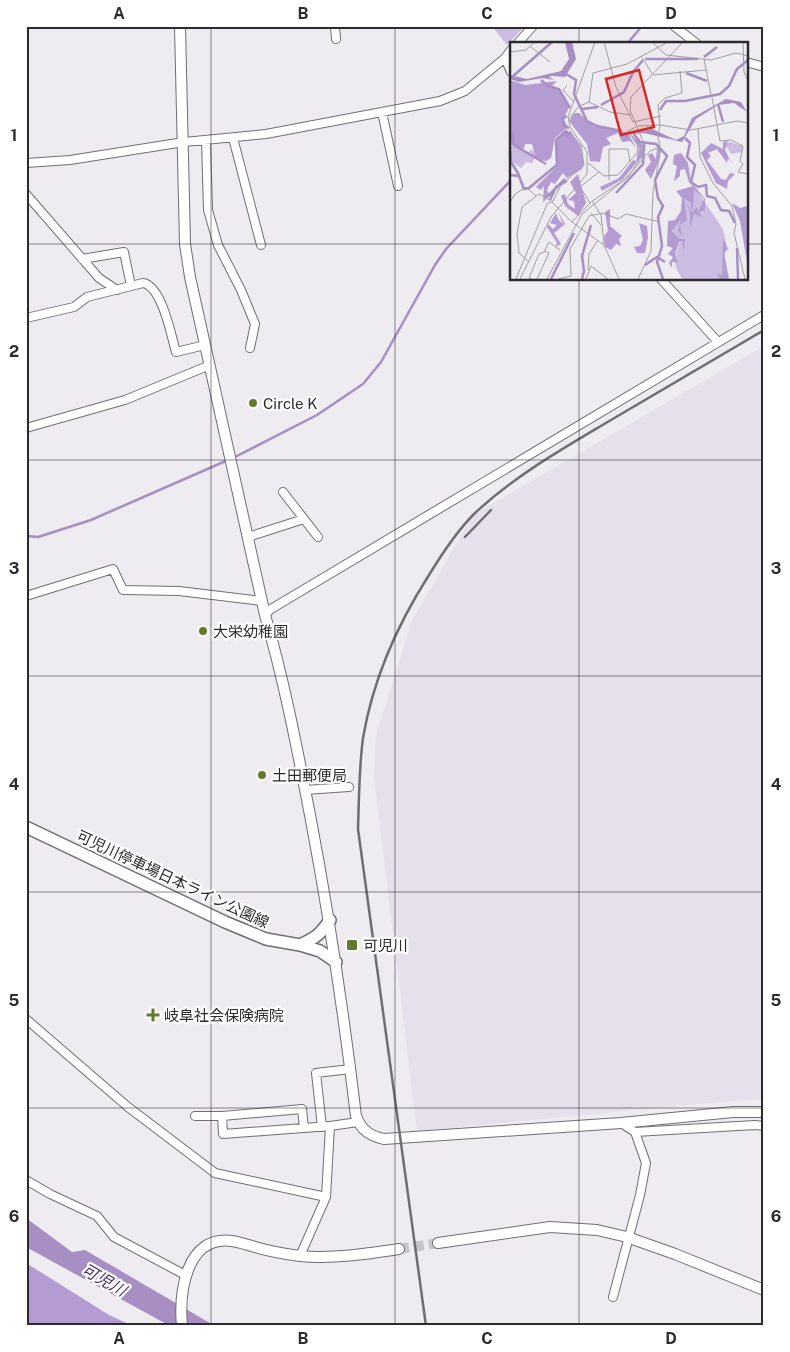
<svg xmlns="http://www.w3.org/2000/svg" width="790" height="1352" font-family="'Public Sans','Noto Sans JP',sans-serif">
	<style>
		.built { fill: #e5e0ec }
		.green { fill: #ccbce1 }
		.forest { fill: #b49bd1 }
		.water { fill: #a78ec3 }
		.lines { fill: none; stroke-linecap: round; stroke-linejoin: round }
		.stream { stroke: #a78ec3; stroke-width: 2.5 }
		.tertiary-tunnel { stroke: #c7c5ca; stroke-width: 10; stroke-dasharray: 10 5; stroke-linecap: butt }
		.minor-casing { stroke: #706e73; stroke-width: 10 }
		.tertiary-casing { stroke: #706e73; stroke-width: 12 }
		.secondary-casing { stroke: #706e73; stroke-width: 14 }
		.minor { stroke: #fff; stroke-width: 8 }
		.tertiary { stroke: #fff; stroke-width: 10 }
		.secondary { stroke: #fff; stroke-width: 11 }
		.rail { stroke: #6f6e71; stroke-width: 2.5 }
		.grid { fill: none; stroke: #2b2a2c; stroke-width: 1; stroke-opacity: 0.55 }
		.poi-dot { fill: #617a2d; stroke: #fff; stroke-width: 2 }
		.labels { text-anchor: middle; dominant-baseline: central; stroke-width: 4.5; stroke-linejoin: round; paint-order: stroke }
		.poi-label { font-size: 15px; fill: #2b2a2c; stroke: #fff; text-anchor: start }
		.street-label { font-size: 15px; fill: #2b2a2c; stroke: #fff }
		.water-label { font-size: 16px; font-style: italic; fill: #4b2a6a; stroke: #fff }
		.inset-river { fill: none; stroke: #a78ec3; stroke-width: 2.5 }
		.inset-road { fill: none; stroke: #a09ea2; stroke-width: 1 }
		.view { fill: #d62828; fill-opacity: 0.15; stroke: #d62828; stroke-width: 2.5 }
		.inset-edge { fill: none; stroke: #2b2a2c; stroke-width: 2.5 }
		.neatline { fill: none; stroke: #2b2a2c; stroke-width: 2 }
		.grid-label { font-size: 16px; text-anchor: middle; font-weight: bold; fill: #2b2a2c }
	</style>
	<rect width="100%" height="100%" fill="#eeecf1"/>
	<path class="built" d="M764,346v754l-11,-1 -336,32 -43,-354 2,-42 36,-114 61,-106z"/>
	<path class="green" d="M492,26h33l-18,19z"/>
	<path class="forest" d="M26,1263l83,52 24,11h-107z"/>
	<path class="water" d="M26,1218l46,34 13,-2 130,76h-45l-144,-79z"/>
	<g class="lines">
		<path class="stream" d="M627,44l15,-18
			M233,458l84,-43 46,-31 18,-22 54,-97 11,-16 65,-69
			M26,536l12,1 53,-17 137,-60"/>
		<path class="tertiary-tunnel" d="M399,1249l39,-6"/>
		<defs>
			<path id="minor" d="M335,26l1,13
				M674,26l23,18
				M517,44l16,-18
				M505,58l6,14
				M746,62l18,5
				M382,112l16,74
				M233,138l28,107
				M206,140l2,70 10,35 23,45 14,34 -5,24
				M26,163l44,-3 114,-18 82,-8 174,-33 25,-10 40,-33 6,-8
				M26,194l73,84 18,12
				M82,259l42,-7 7,34
				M661,279l57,63
				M26,318l48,-11 13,-10 56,-14c19,3 28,52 33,69l29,-7
				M26,428l99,-28 85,-35
				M283,492l35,45
				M248,537l56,-18
				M26,596l87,-27 10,21 56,1 83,10
				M265,615l6,-6 493,-294
				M305,790l44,-3
				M26,1019l102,88 87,66 111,24
				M195,1116h27
				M322,1127l-6,-54 35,-4
				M304,1128l-2,-19 -80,7 1,18 107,-8
				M635,1132l120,-7 9,1
				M26,1180l24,14 47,22 17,21 73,39
				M300,1256l26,-59 4,-71 28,-4
				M613,1297l27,-102 6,-32 -11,-31 -14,-9"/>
			<path id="tertiary" d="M180,26l5,218 5,33 75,338c19,65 32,133 45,200 19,100 34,200 46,301 5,14 14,20 28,23l237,-16 112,-11h31
				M438,1243l112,-16 47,3 30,7 48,17 89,36
				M182,1326c-3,-34 4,-91 50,-85 8,1 15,4 23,6 14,4 30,7 45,9 33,3 66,-2 99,-7"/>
			<path id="secondary" d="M26,827l199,95 41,17 34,6 20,6 16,11
				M300,945c15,-7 20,-10 30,-25"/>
		</defs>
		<use href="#minor" class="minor-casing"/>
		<use href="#tertiary" class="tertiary-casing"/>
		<use href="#secondary" class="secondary-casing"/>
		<use href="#minor" class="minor"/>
		<use href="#tertiary" class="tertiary"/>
		<use href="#secondary" class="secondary"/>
		<path class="rail" d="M465,537l26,-27
			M426,1326l-68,-497c1,-30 1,-61 5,-91 10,-59 34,-113 66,-163 11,-18 30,-46 45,-61 40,-38 90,-66 137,-94 51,-30 102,-60 153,-90"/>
	</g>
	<path class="grid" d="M211,26v1300M395,26v1300M579,26v18M26,244h485M746,244h18M579,279v1047M26,460h738M26,676h738M26,892h738M26,1108h738"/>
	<g class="poi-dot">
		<circle cx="253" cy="403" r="5"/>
		<circle cx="203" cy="631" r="5"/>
		<circle cx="262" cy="775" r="5"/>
		<rect x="346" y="939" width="12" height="12" rx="2.5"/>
		<path d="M150.5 1007.5h5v5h5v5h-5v5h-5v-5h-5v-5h5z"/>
	</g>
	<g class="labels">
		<g class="poi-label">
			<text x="263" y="403">Circle K</text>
			<text x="213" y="631">大栄幼稚園</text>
			<text x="272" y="775">土田郵便局</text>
			<text x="363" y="945">可児川</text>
			<text x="164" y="1015">岐阜社会保険病院</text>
		</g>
		<g class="street-label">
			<text transform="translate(173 879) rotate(25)">可児川停車場日本ライン公園線</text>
		</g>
		<g class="water-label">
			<text transform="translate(104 1280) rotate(30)">可児川</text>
		</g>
	</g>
	<g transform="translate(510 42)">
		<rect width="238" height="238" fill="#eeecf1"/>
		<path d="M220,100l13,4 -1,6 -11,2 -6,-10zM0,103l19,7 2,-3 6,6 -5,8 -6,-1 -5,6 -10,-7zM185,146l28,41 4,18 -5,18v14h-40l-6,-11 -1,-11 5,-16 -7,-7v-10l7,-7 4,-22z" fill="#ccbce1"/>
		<path d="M0,38l15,5 32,-4 -5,5 8,5 9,17 -6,11 5,8 -13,11 -4,20 -5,3 -10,-2 -4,-15h-7l-1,5 -14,-5zM64,71h5l14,13 35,7 9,16 -7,-8 -8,1 -4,-9 -12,5 5,6 -8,3 -3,15 -10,-1 -3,-17 -18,-23zM56,89l5,1 9,12 4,20 -2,5 -15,9 -4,-5 -8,11 -4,-2 -4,8 2,5 -6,8 1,-17 -3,4 -5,-3 22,-22 -2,-23zM119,91l14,12 -1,11 -19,23 -21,12 -2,-4 19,-9 14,-18 3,1 3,-13zM218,99l-3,9 7,14 -4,-6 -1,5 -10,-14 -9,4 3,3 -4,4 14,19 5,1 4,-7 5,1 -7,7 -1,8 -11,-6 -15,-30 10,-10 12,6v-7zM147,106l4,2 -3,13 -7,16 -6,-9 6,-8 -3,-7 4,-2 4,6zM171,111l7,10 3,19 14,17v11l-6,2 3,5 -8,-3 -4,14v-16l-4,-9 6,9 5,-5 1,5 6,-13 -10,-10 -1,19 -2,1v-6l-7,-5 3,22 -7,5 2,11 -4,-5 3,-12 -9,12 8,8h5l-1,13 -2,-11 -3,1 -4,12 3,9 -6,-1v6l-3,-5 4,-6 -5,-3 5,-6 -6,-2 1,-25 7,-1 6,-9 1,-13 -6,-7 17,-5 -4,-4 -4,-13 -5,1v6l-6,5 3,-15 -4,-2 1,-9zM68,132l8,29 -8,13 -13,-10 -4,-10 4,-2 3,10 7,5 -1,-8 -6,-1 8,-7 -6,-11zM222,161l8,5 7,-2v56l-7,-41zM100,167v17l12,10 -3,3 2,7 -5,-2 -5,6 -6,-3 -1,-11 4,-5 -3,-19zM48,170l7,12 -11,9 7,11 -6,3 2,-4 -10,-16 1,-3 5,5 4,-4 -7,-2 6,-10 2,6 5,5zM129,181l8,3 1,11 -3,16h-8l-3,-6 6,-1 3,-6zM213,197l5,10 -4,4 5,26h-9l-3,-5 5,1z" fill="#b49bd1"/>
		<path d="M55,0h7l4,17 -11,18 -13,-1 -3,1 5,3 -11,-2 -24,4 -9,-3v-4l17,4 34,-8 8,-12zM216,57l15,3 6,10 -13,-9 -16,2 -22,14 -14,23 -38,-9 -11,1 -5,-2v5l-1,2h-2l2,-7 -9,-2 16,3 18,-4 24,11 8,-4 8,-18z" fill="#a78ec3"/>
		<path class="inset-river" d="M194,15l13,-10M135,17h53M123,30l10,-12M54,31l12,7 -2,14 13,27 10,5 25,5M176,31l21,8M2,35l40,-35M31,38l7,6 11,3 11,19M208,62l5,18M91,63l23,-13 9,-20M72,67l16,-2M150,68l6,-9h19l35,-7 9,-8 8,-17 11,-9M57,74l-4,2 1,8 5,2M2,91l2,12 32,19M123,91l7,9 16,2 11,12 -12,24 3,18 5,8 -5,11 4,29 -5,16 6,17M175,96l5,5 -3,14 8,8 -4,17 7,5 8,-2 1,11 8,2 6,12 8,1 6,12M0,109l1,11 8,13M43,126l4,-3 -1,-25 10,-9 2,4 3,-3M0,133l9,1 5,13 5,-1 24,-20M106,151l27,-29 1,-20M37,155l18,-18M40,158l6,-13 11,-6M227,206l1,31M135,223l12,-8 8,5M41,237l23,-46M72,237l2,-8 -2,-15 9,-31"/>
		<path class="inset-road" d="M94,0l12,45 17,35 28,-6M142,0l14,13 45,5 25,-7 12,3M233,0l1,30 4,9M21,5l19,15M0,10l16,-2 9,-8M131,14l12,19 53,-5M194,17l7,36M57,44l-4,4 10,11M202,56l8,43 11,-1 12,6 -3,15 3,3 -5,8 10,2M79,60l4,-29 34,-9 41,-22M79,60l21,10 21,3M59,77l9,-12 11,-5M128,84l22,-1 -2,-20 7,-7 17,-5 -2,-22M188,87l2,28 13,26 19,23 4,18 -2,9 11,46M78,121l16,13 14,-1 19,-22 1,-8 -10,-14 8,-4M99,138v-31h19l2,13M70,145l19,-15M70,145l10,16M82,159l9,14 3,30 15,34M0,160l5,-8 11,-7 10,9M42,160l20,20 19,-20 34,-23 25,-28 10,-4 -2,-10 2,-12 31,5 46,-9 11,2M81,171l10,12M62,180l32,23M19,220l-10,-9 -2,-19 5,-27 17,-13 12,7M78,228l1,-16 9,-14M6,237l31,-75 6,-3 8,-16 23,-20 -3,-21M10,237l31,-62 36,-43v-22l-17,-25 -2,-10 27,-75M22,237l-3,-1 10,-24 5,-2 5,-10 11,8M27,237l12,-26 -4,-2M37,237l35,-65 46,-37 15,-22 2,-9 -15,-36 1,-13 52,-55M48,237l13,-3 -1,-27 19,-33 14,-3 15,6 8,-5 34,8M76,237l5,-13 17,13M128,237l13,-28 2,-59 8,-44"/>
		<path class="view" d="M129,28l15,57 -33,8 -15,-56z"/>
		<rect width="238" height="238" class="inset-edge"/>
	</g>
	<rect width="790" height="1352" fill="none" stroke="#ffffff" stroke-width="55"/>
	<rect x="28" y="28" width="734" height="1296" class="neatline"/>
	<g class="grid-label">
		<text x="119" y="19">A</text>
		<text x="303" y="19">B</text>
		<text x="487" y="19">C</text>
		<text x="671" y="19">D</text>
		<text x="14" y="141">1</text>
		<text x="776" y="141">1</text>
		<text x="14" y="357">2</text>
		<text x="776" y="357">2</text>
		<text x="14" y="574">3</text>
		<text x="776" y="574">3</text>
		<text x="14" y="790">4</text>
		<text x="776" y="790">4</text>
		<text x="14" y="1006">5</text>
		<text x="776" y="1006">5</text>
		<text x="14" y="1222">6</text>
		<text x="776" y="1222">6</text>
		<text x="119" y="1344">A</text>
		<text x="303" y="1344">B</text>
		<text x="487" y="1344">C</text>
		<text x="671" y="1344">D</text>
	</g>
</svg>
